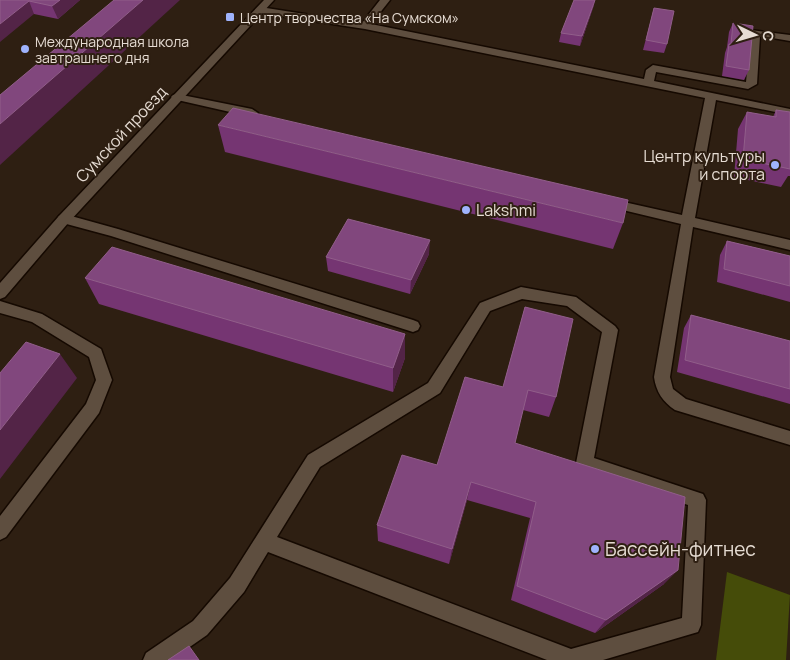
<svg xmlns="http://www.w3.org/2000/svg" width="790" height="660" font-family="Manrope,sans-serif">
	<style>
		.green { fill: #454c09 }
		.lines { fill: none; stroke-linecap: round; stroke-linejoin: round }
		.lane-casing { stroke: #150901; stroke-width: 3 }
		.secondary-casing { stroke: #150901; stroke-width: 3 }
		.lane { fill: #5e4e3f; fill-rule: evenodd }
		.secondary { fill: #5e4e3f; fill-rule: evenodd }
		.wall { fill: #753572 }
		.shaded-wall { fill: #532447 }
		.building { fill: #81477d; stroke: #915e8a }
		.poi-dot { fill: #9fb3fd; stroke: #2e1f12; stroke-width: 2 }
		.labels { text-anchor: middle; dominant-baseline: central; stroke-width: 4; stroke-linejoin: round; paint-order: stroke }
		.far-poi-label { font-size: 14px; fill: #e6dcd3; stroke: #2e1f12; text-anchor: start }
		.street-label { font-size: 16px; fill: #e6dcd3; stroke: #2e1f12 }
		.poi-label { font-size: 16px; fill: #e6dcd3; stroke: #2e1f12; text-anchor: end }
		.near-poi-label { font-size: 19px; fill: #e6dcd3; stroke: #2e1f12; text-anchor: start }
	</style>
	<rect width="100%" height="100%" fill="#2e1f12"/>
	<path class="green" d="M727,572l63,23 -4,65h-70z"/>
	<g class="lines">
		<defs>
			<path id="lane" d="M380,0h10l-19,24 273,55 2,-9 7,-5 93,17 5,-52 39,5v6l-30,-5 -3,48 -9,5 -92,-17 -2,9 136,28v6l-74,-15 -21,118 95,22v10l-97,-23 -23,150 3,12 13,10 104,32v14l-115,-35c-12,-8 -19,-18 -21,-33l27,-153 -75,-18 -5,-1 -1,-3 1,-3 5,-1 76,17 23,-117 -340,-69 -105,-16 -5,-3 5,-3 102,16z
				M177,94l75,15 6,4 -6,4 -79,-18 -2,-2 2,-2z
				M64,214l54,15 295,91 5,2 2,4 -2,4 -5,2 -302,-96 -52,-14 -2,-3 2,-3z
				M521,287l55,10 39,29 3,4 -24,128 109,36 3,6 -5,125 -3,7 -95,28h-56l-279,-108 -24,40 -37,43 -36,25h-28l3,-7 47,-32 37,-43 78,-123 120,-72 52,-80zM522,299l45,7 35,26 -26,131 3,6 109,36 -6,113 -111,31 -294,-112 43,-70 120,-74 50,-82z
				M0,301l42,13 59,35 11,31 -13,33 -93,124 -6,3v-24l86,-112 10,-24 -7,-23 -57,-35 -32,-9z"/>
			<path id="secondary" d="M264,0h10l-205,222 -64,75 -5,2v-16l59,-67z"/>
		</defs>
		<use href="#lane" class="lane-casing"/>
		<use href="#secondary" class="secondary-casing"/>
		<use href="#lane" class="lane"/>
		<use href="#secondary" class="secondary"/>
	</g>
	<path class="wall" d="M0,0h80l-22,19 -24,-5z
		M594,5l-14,41 -21,-4 2,-9z
		M654,8l13,36 -3,9 -21,-3z
		M733,23l16,47 -5,10 -22,-4 3,-23 2,-6 2,-15z
		M776,110l14,2v64h-2l-7,11 -47,-10 4,-48 9,-17 26,5z
		M218,125l405,98 -10,26 -388,-97z
		M727,241l63,15v46l-73,-20 3,-27z
		M429,254l-19,40 -82,-23 -2,-14z
		M85,278l320,80 -12,34 -294,-88z
		M525,307l31,90 -7,20 -26,-7 -8,33 149,141 -69,49 -84,-33 19,-82 -63,-18 -18,64 -71,-23 -1,-16 60,-60 66,-78z
		M691,315l99,26v63l-113,-32 7,-44z"/>
	<path class="shaded-wall" d="M60,0h20l-22,19 -6,-13z
		M143,0h37l-180,165v-41z
		M595,0l-1,5 -14,41 2,-10z
		M29,1l5,13 -34,28v-18z
		M430,240l-1,14 -19,40 1,-14z
		M405,334v24l-12,34v-24z
		M60,354l17,24 -77,101v-49z
		M471,482l-4,18 -18,64 3,-15z
		M678,570l-14,14 -69,49 11,-13z"/>
	<path class="building" d="M0,0h60l-8,6 -23,-5 -29,23z
		M114,0h29l-143,124v-29z
		M574,0h21l-13,36 -21,-3z
		M654,8l20,3 -7,33 -21,-4z
		M733,23l20,3 -4,44 -23,-4 3,-22h2z
		M233,108l395,92 -5,23 -405,-98z
		M776,110l14,2v57l-47,-10 4,-47 29,5z
		M348,219l82,21 -19,40 -85,-23z
		M727,241l63,15v30l-66,-17z
		M112,247l293,87 -12,34 -308,-90z
		M525,307l48,12 -17,78 -28,-7 -13,53 170,54 -7,73 -72,50 -89,-34 19,-84 -65,-20 -19,67 -75,-24 25,-70 35,10 28,-88 38,10z
		M691,315l99,26v48l-105,-29z
		M26,342l34,12 -60,76v-57z
		M189,646l10,14h-31z"/>
	<g class="poi-dot">
		<rect x="225" y="12" width="10" height="10" rx="2.5"/>
		<circle cx="25" cy="49" r="5"/>
		<circle cx="775" cy="165" r="5"/>
		<circle cx="466" cy="210" r="5"/>
		<circle cx="595" cy="549" r="5"/>
	</g>
	<g class="labels">
		<g class="far-poi-label">
			<text x="240" y="17">Центр творчества «На Сумском»</text>
			<text x="35" y="41">Международная школа<tspan x="35" dy="16">завтрашнего дня</tspan></text>
		</g>
		<g class="street-label">
			<text transform="translate(121 134) rotate(-47)">Сумской проезд</text>
		</g>
		<g class="poi-label">
			<text x="765" y="156">Центр культуры<tspan x="765" dy="18">и спорта</tspan></text>
			<text x="476" y="210" text-anchor="start">Lakshmi</text>
		</g>
		<g class="near-poi-label">
			<text x="605" y="549">Бассейн-фитнес</text>
		</g>
	</g>
	<g transform="translate(755 35) rotate(95)" stroke="#2e1f12" stroke-width="4" paint-order="stroke">
	<path d="M0-4L9 19L0 12L-9 19Z" fill="#e6dcd3"/>
	<text y="-8" font-size="14" font-weight="bold" text-anchor="middle" fill="#e6dcd3">С</text>
	</g>
</svg>
